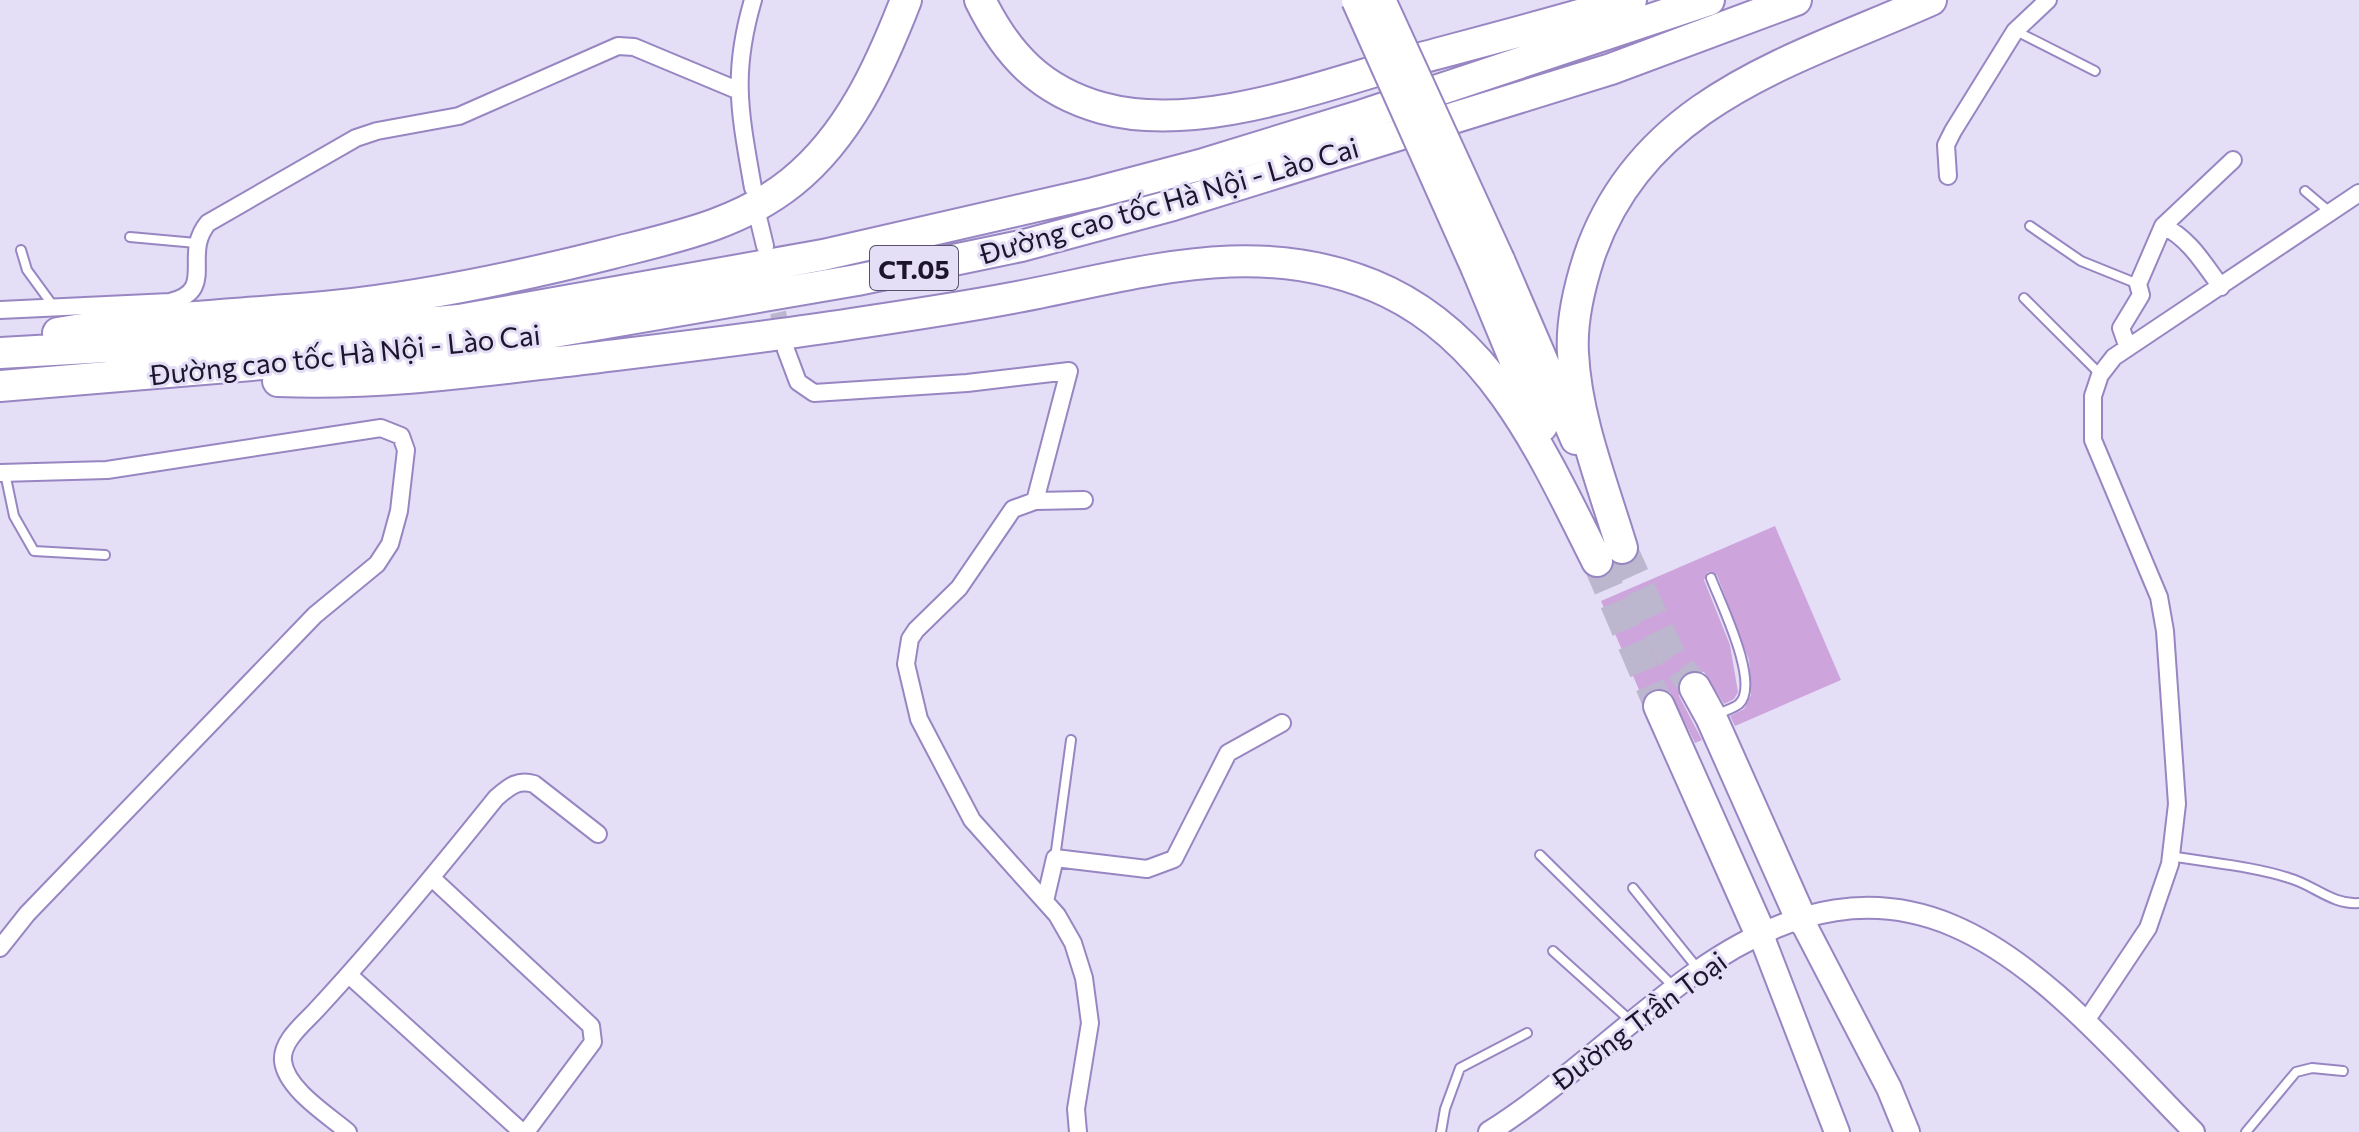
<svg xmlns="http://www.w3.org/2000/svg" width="2359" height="1132" font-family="Commissioner,sans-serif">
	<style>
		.building { fill: #cda4db }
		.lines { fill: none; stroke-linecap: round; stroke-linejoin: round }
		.minor-tunnel { stroke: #bcb6ce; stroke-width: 16; stroke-dasharray: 16 8; stroke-linecap: butt }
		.motorway-tunnel { stroke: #bcb6ce; stroke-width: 30; stroke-dasharray: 30 15; stroke-linecap: butt }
		.service-casing { stroke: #9886c2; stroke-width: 12 }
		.minor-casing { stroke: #9886c2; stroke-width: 20 }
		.tertiary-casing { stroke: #9886c2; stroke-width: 24 }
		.secondary-casing { stroke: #9886c2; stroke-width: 28 }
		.motorway-casing { stroke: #9886c2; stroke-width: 34 }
		.service { stroke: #fff; stroke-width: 8 }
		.minor { stroke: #fff; stroke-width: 16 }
		.tertiary { stroke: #fff; stroke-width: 20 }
		.secondary { stroke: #fff; stroke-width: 24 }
		.motorway { stroke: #fff; stroke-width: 30 }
		.motorway-bridge-casing { stroke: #9886c2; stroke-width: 34; stroke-linecap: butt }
		.motorway-bridge { stroke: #fff; stroke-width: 30 }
		.labels { text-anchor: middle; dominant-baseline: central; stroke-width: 6; stroke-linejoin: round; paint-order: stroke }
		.shield { fill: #e4def7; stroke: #595169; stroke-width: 2 }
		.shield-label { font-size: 26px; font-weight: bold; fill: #1d152c }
		.street-label { font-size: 28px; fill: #1d152c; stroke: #e4def7 }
	</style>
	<rect width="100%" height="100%" fill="#e4def7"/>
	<path class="building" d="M1775,526l66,154 -106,46 -5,-10 14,-7 7,-14 -2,-35 -32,-85 -9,-3 -4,8 26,65 8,47 -4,7 -10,5 -20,-32h-17l-7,6 -1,18 23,44 -7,3 -25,-51 -18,-3 -9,10 -42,-98z"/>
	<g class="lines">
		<path class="minor-tunnel" d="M773,289l11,51"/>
		<path class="motorway-tunnel" d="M1622,548l49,108 24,32
			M1597,561l62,145"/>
		<defs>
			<path id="service" d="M2016,31l79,40
				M2305,191l26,22
				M2030,226l51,35 57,23
				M130,237l66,6
				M21,250l6,20 27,37
				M2024,298l76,76
				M5,473l9,43 20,35 71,4
				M1711,578c9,24 50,106 28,126 -6,5 -16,7 -23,11
				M1540,855l133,131
				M2171,856c39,7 81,10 118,22 25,7 43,27 70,25
				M1055,858l16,-118
				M1633,888l65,81
				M1553,951l79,71
				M1441,1132l4,-23 15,-41 67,-35
				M2246,1132l50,-60 16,-4 31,3"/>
			<path id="minor" d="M1948,176l-2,-31 7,-14 62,-100 33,-31
				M753,188c-13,-75 -22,-113 0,-188
				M758,217l7,29
				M2221,287c-17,-23 -32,-49 -58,-61l70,-66
				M0,310l170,-8c48,-12 11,-47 38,-79l148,-85 21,-7 82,-15 159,-70 16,1 103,43
				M2128,348l-7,-20 20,-33 -3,-11 25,-58
				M786,350l12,32 16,11 153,-10 102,-12 -34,130
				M0,473l107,-3 274,-42 20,8 5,14 -7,61 -9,33 -13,20 -62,51 -288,299 -27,34
				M432,878l159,148 2,16 -67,90
				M1045,901l10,-43 92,11 27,-10 54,-106 54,-30
				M349,975l173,157
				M2086,1021l62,-93 22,-64 7,-60 -12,-173 -6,-34 -66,-157v-44l7,-21 14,-18 245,-164
				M348,1132c-20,-17 -62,-43 -65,-71 -2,-21 23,-39 36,-54 62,-67 120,-138 177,-209 13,-11 21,-19 38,-14l64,50
				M1078,1132l-2,-23 14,-86 -6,-45 -11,-35 -16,-28 -85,-95 -53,-101 -13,-55 4,-25 6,-9 43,-42 54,-79 22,-8 49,-1"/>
			<path id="tertiary" d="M1489,1132c73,-46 136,-109 206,-159 226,-160 349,6 499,159"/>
			<path id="secondary" d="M1801,919l88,169 18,44
				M1761,935l76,197"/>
			<path id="motorway" d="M980,0c27,55 61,91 122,108 94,26 216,-21 308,-47 74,-20 148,-39 221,-61
				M1499,260l77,179
				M1477,269l65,157
				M58,333c91,-16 184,-18 276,-27 95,-10 188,-30 279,-53 63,-16 127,-29 179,-71 57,-46 88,-115 114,-182
				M0,353l264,-15 195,-18 364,-65 271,-62 106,-28 163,-50 346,-115
				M278,381c94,4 187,-8 280,-19 98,-12 196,-23 293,-38 54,-8 108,-16 161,-26 128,-24 250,-66 376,-6 108,52 158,168 209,269
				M0,386l466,-39 391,-67 164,-34 152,-41 438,-136 185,-69
				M1622,548c-19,-63 -46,-130 -49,-195 -2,-32 6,-65 16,-96 53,-157 205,-196 342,-257
				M1695,688l16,29 90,202
				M1659,706l102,229"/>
		</defs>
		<use href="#service" class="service-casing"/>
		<use href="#minor" class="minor-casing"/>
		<use href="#tertiary" class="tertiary-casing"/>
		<use href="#secondary" class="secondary-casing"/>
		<use href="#motorway" class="motorway-casing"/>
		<use href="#service" class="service"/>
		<use href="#minor" class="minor"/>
		<use href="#tertiary" class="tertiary"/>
		<use href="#secondary" class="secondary"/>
		<use href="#motorway" class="motorway"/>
		<defs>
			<path id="motorway-bridge" d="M1357,0l120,269
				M1380,0l119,260"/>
		</defs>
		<use href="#motorway-bridge" class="motorway-bridge-casing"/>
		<use href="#motorway-bridge" class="motorway-bridge"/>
	</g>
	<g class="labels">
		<rect class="shield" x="870" y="246" width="88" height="44" rx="6"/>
		<g class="shield-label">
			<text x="914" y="268">CT.05</text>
		</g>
		<g class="street-label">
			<text transform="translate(1169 200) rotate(-16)">Đường cao tốc Hà Nội - Lào Cai</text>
			<text transform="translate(345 354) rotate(-6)">Đường cao tốc Hà Nội - Lào Cai</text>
			<text transform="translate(1639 1020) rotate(-37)">Đường Trần Toại</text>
		</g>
	</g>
</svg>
